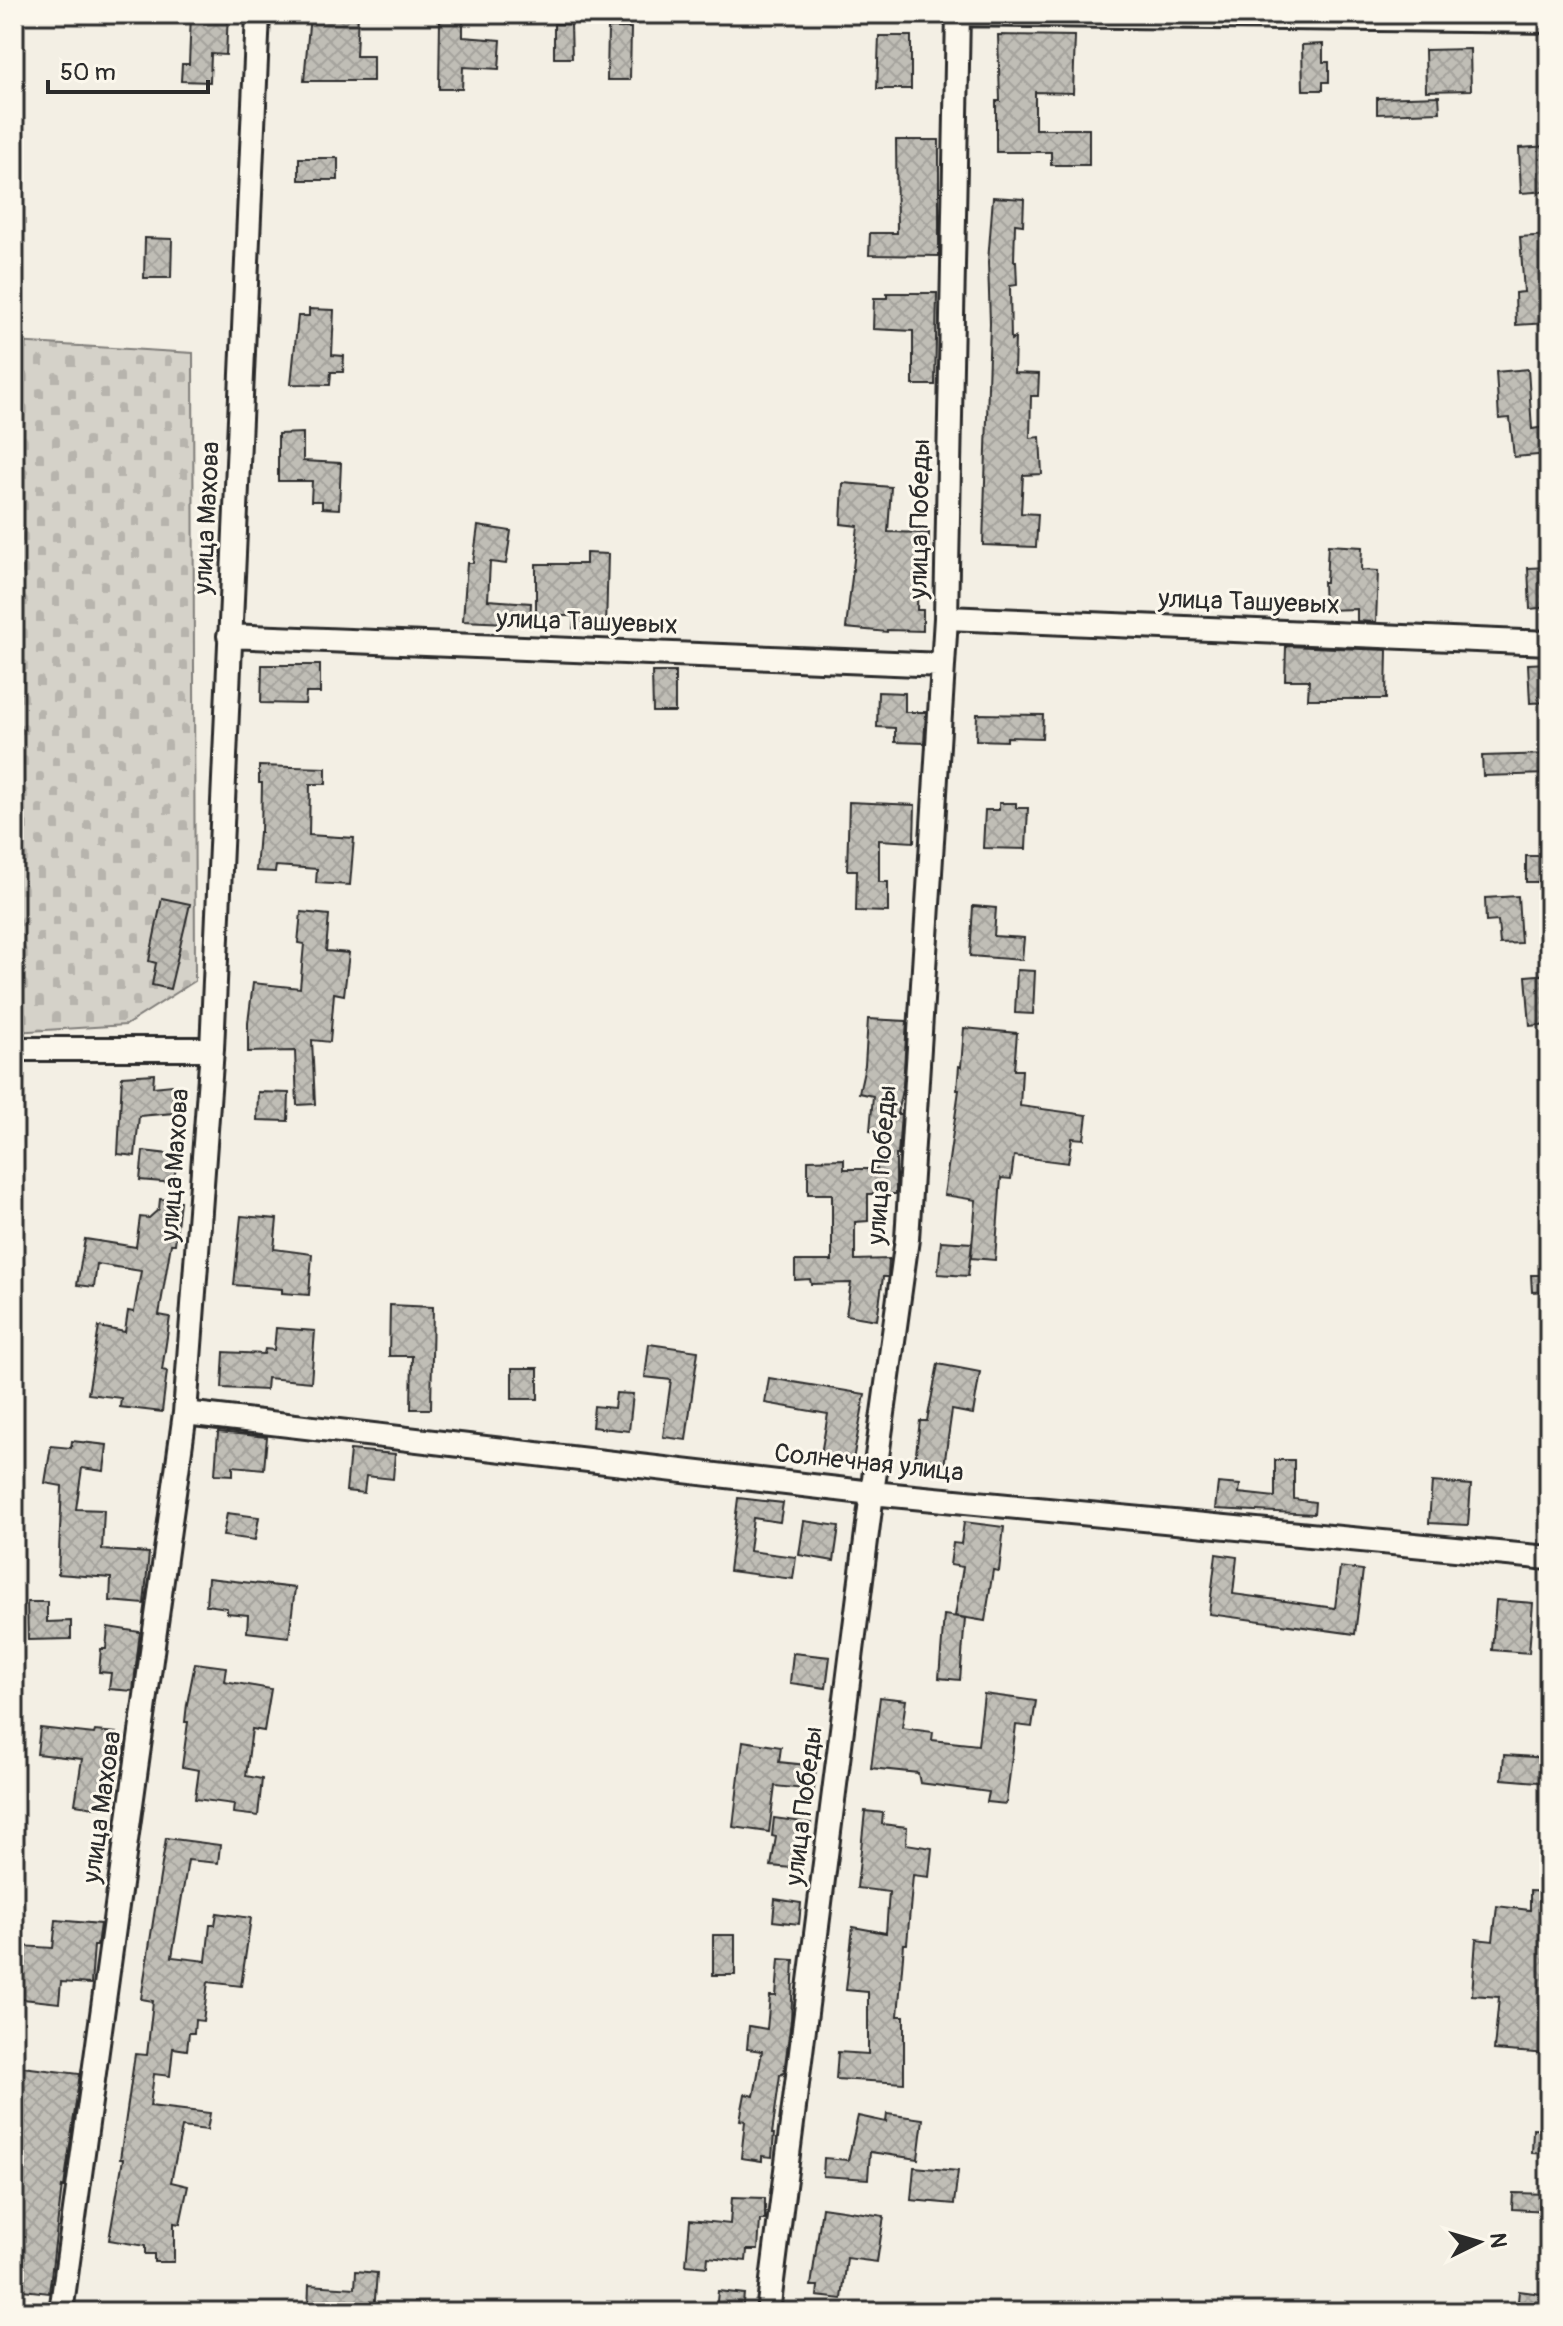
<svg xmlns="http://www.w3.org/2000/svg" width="1563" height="2326" font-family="Pangolin,sans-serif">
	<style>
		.cemetery { fill: url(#cemetery-stones); stroke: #807e7a; stroke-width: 2 }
		.building { fill: url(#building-cross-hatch); stroke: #2b2b2b; stroke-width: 2 }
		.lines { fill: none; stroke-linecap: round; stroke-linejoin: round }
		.street-casing { stroke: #2b2b2b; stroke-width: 28 }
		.street { stroke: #fbf7ec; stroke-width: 22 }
		.labels { text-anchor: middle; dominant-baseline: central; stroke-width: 6; stroke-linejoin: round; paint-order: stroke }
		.street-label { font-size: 26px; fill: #2b2b2b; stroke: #fbf7ec }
	</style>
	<defs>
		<pattern id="cemetery-stones" width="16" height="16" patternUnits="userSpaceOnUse" patternTransform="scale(2)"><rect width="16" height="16" fill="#d5d2c9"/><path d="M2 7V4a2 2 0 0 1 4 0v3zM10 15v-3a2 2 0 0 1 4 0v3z" fill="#b7b4ad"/></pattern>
		<pattern id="building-cross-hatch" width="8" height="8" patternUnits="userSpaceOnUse" patternTransform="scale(2)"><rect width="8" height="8" fill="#c0beb6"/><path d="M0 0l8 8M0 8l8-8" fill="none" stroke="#a5a39d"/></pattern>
	</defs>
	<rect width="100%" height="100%" fill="#f3efe4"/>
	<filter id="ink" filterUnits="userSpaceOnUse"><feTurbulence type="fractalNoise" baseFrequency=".0125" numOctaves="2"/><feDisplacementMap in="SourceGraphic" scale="16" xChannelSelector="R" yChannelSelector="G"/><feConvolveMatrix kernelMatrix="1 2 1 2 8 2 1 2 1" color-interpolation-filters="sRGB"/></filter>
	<g filter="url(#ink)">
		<path class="cemetery" d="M14,342l179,11 2,628 -69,44 -112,7z"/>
		<path class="building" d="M191,14h37l-2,41 -15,-1 -1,28 -29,-1 1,-17h7z
			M310,14h48l-2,42h17v25h-69z
			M440,20l23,1v16l38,3 -2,29 -36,-2 -1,22h-23z
			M554,24h17l1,34h-18z
			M608,28h23l-1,52h-23z
			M998,35l77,1 -2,57 -38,-1v37h54v36h-38v-13h-55v-51h4z
			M879,36h32v53h-34z
			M1323,44v18h6v20h-6v8h-20l-1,-45z
			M1470,49l1,41 -45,1 -1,-41z
			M1439,96l1,16 -63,2v-16z
			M896,140h43v116l-70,-1 1,-22h27z
			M1549,146v45l-28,2 -2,-45z
			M299,158h39v22h-39z
			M993,197l31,2 -1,26 -8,-1 -1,37h2l1,24 -7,1 1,54 4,-2 -1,35 25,1 -1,22h-7l-1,42 10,-1 2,37 -19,1 -2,38 17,1 -2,33 -53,-2 7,-222 -2,-61z
			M1549,235v88l-33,2 -1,-32 9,-1 -4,-55z
			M145,238l27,1 -1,39h-27z
			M887,293h50l-2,92h-22v-54l-40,-2 1,-31h13z
			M309,309l25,1 -2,45 12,1 -1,16h-12l-1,13 -39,-1 7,-68h11z
			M1528,369l4,60 13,-2v9l4,-1v19l-35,3 -4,-39 -11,1 -3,-47z
			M303,433v28l38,2 -2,46 -17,-1v-7h-11l1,-20h-34v-47z
			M843,483l48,4 -3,45 41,1 -1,41h-10l-1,36h6v21l-36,-1v2l-41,-4 12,-102 -17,-2z
			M478,526l33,5 -5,33 -16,-2 -2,38 43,3 -1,21 -67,-3 4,-58h6z
			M1328,545l34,2 -1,23 17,1 -2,51 -19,-1v-12l-33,1 -1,-28h3z
			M586,553l22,1 -2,75 -33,-1 1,-12h-38v-52h50z
			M1549,567v40l-19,2 -2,-41z
			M1286,646l101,4 -1,49h-78l1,-19h-24z
			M1549,663v39l-19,1 -2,-39z
			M262,665h58v28h-14l-1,11 -44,-1z
			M652,672h23v40h-22z
			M878,692l27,1v19h21l-2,31 -29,-1v-14l-18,-1z
			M977,714l66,1 -1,23 -35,-1v4l-31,-1z
			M1549,754v20l-66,2 -1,-20z
			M259,766l67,2v16h-16l-1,51 45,3 -4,47 -34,-2 1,-14 -41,-3 -1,6 -19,-1 3,-39h2l1,-49h-3z
			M849,802l66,3 -1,37 -35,-2v42h9v30l-32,-1 1,-41h-10z
			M999,803h17v5h12l-2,41 -43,-1 2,-38h14z
			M1526,856h23v26h-23z
			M1518,896l3,47 -21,1 -2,-23 -12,1 -1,-24z
			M162,898l28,6 -20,85 -18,-4 4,-22 -7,-2z
			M973,906l23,2 -2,28 30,2 -2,22 -52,-4z
			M301,912l28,3 -3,36 23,2 -5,42 -10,-2 -4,49 -18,-2 3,64 -18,1 -2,-54 -47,1v-29l5,-40 47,5 4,-44 -6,-1z
			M1017,970l18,1 -2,43 -18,-1z
			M1549,974v50l-19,2 -4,-50z
			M868,1019l39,2 -4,64 -6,29h4l-3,41h-2v39h-28v27l-13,1v38l34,-1 -1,18h-5l-6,43 -31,-5 5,-32 -40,1 -1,-5 -15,1v-19h37v-67h-24v-34l36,-1v10h33l3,-37 -10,-1 3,-35 -14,-3 6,-28z
			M964,1028l53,5 -3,37h8l-2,36 67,9 -3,24 -12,-1 -4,25 -54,-7 -3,23 -10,-1 -6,82 -24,-2 5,-58 -32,-5 15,-105h-2l2,-24 2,1z
			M154,1074l-1,13 19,-2 2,28 -35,3 -4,40 -17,-2 4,-78z
			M258,1092l31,1 -1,28 -31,-1z
			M143,1151l34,4 -3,28 -34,-3z
			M160,1199l20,2 -5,43h-4l-12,71 11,2 -8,53 5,1 -5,41 -42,-5 1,-9 -33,-4 11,-67 26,5 3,-21 6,1 7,-41 -44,-7 -3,23 -17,-2 8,-46 51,8 4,-30 9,1 10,-9z
			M241,1216l36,3 -3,30 38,5 -3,41 -27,-2v-4l-48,-4z
			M941,1241l31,2 -4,33 -30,-2z
			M1531,1275h18v16l-17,1z
			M390,1305l43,2 -2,102h-20l1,-53h-23z
			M276,1328l39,3 -4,51 -44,-4 -1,12 -44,-2 2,-36 40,2 1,-5 9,1z
			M649,1344l49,7 -12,89 -23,-3 8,-57 -26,-3z
			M938,1364l42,8 -7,42 -21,-4 -9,63 -29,-4 6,-48h7z
			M512,1368h26v31h-26z
			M769,1378l96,16 -12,66 -32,-6 7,-40 -63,-11z
			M616,1393l17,1 -4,37 -37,-4 2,-21 20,2z
			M218,1432l49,5 -3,32 -31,-3v9l-18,-1z
			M72,1441l35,4 -3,26 -22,-3 -6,41 28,1 -2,40 47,3 -5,51 -34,-3 1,-23 -53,-4 4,-88 -17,-3 6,-37 20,2z
			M350,1450l45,4 -2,25 -27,-3 -2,17 -18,-2z
			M1275,1460h19v39l21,3 -1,12 -99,-5 3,-26 22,2 -1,8 36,4z
			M1432,1482l39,3 -3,40 -39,-2z
			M738,1498l45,5 -3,19 -27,-4 -4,33 47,6 -3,22 -64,-8z
			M227,1513l32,4 -4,23 -32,-4z
			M804,1521l35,5 -5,35 -35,-6z
			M964,1522l40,5 -5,44 -6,-1 -8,51 -30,-5 8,-49 -13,-2 3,-22 8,1z
			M1216,1554l21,3 -4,37 102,14 5,-41 23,3 -8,64 -146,-20z
			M208,1578l87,10 -6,49 -42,-5 1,-17 -21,-2v-5l-21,-3z
			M1496,1600l37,3 -4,50 -37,-3z
			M27,1602h20v20l24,-1v18l-43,1z
			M944,1615l21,3 -5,62 -21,-2z
			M108,1627l32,5 -7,59 -24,-2 2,-16 -12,-1 2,-23h5z
			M793,1653l37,4 -4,31 -36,-5z
			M195,1663l31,4 -2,14 47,8 -7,42 -12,-2 -6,47 16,3 -4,37 -25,-3 1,-9 -39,-5 4,-29 -17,-3 6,-45h-3l2,-18z
			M984,1694l52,7 -4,26 -16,-2 -10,79 -19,-2 2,-10 -69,-9 -2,-10 -47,-5 9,-71 26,3 -4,28 31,4 -1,8 46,5z
			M40,1728l54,6 1,-3 21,2 -7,60 -6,-1 -2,16 -26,-4 7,-45 -45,-5z
			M743,1741l38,6 -2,15 37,4 -2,24 -39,-4 -6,46 -36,-5z
			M1504,1755l45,3v25l-47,-4z
			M865,1811l18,2 -1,11 25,3 -1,17 26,4 -3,29 -16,-2 -6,69h-3l-6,72h6v67l-68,-4 2,-27 30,2v-62l-22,-2 7,-63 33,6 3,-41 -32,-4z
			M774,1818l37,5 -9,46 -31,-3 5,-29 -4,-1z
			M166,1838l54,7 -2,18 -30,-3 -16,97 34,4 4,-36h5l2,-12 34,5 -10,68 -33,-4 -5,39 -8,-1 -1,13h-5l-2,17 -14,-2 -3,28 -16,-2 -4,32 60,7 -3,17 -25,-3 -11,55 17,4 -8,38 -6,-1v39h-20v-8h-9v-8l-36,-6 14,-81h-3l15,-105 12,1 6,-54 -12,-2z
			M1530,1891l19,1v162l-55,-4 5,-53 -27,-2 4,-56 17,2 4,-35 33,4z
			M775,1899l26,4 -2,21 -26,-3z
			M56,1920l44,4 -3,22h-3l-3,38 -30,-2 -2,21 -45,-5v-22h6l1,-30 32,2z
			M713,1935h22v40h-22z
			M779,1959l15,1 -3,60 -7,53 -4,2 -8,59h2l-2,23 -10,-1v5l-21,-3 4,-37 -5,-1 5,-26 9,2 8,-45 -15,-2 2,-23 18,3 3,-33h6z
			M14,2066l66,8 -16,113 -2,-1 -13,107 -35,-4v-58l3,1 6,-52 -9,-1z
			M887,2114l36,5 -5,40 -48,-7 -2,27 -45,-3 1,-18 24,2 10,-44 28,6z
			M1533,2129l16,1v24l-17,-1z
			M914,2167l44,4 -4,33 -43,-4z
			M1513,2193l36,1v17l-37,-2z
			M732,2197l33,1v22h-5l-2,30h-11l-1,11 -38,-4 -1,10 -21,-2 4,-45 40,4z
			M822,2207l62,9 -7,46 -30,-4 -5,41 -25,-3 1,-10h-7z
			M356,2271l21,2 -3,39h-66l1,-27 46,3z
			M718,2291l26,3 -2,18h-26z
			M1519,2291l30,4v17h-32z"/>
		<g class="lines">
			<defs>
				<path id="street" d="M951,14l598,7
					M946,618l603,25
					M229,636l714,29
					M14,1049h198
					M185,1413l687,80 677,65
					M61,2312l124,-899 27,-364 46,-1035
					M768,2312l104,-819 35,-254 39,-621 12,-604"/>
			</defs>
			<use href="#street" class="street-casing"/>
			<use href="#street" class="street"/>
		</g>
	</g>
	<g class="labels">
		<g class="street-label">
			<text transform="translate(207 518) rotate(-87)">улица Махова</text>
			<text transform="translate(920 519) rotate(-89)">улица Победы</text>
			<text transform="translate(1249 602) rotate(2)">улица Ташуевых</text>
			<text transform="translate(587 622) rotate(2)">улица Ташуевых</text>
			<text transform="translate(175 1165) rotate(-86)">улица Махова</text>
			<text transform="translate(882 1165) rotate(-86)">улица Победы</text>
			<text transform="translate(869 1463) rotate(6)">Солнечная улица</text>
			<text transform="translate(804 1806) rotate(-83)">улица Победы</text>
			<text transform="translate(102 1807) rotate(-82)">улица Махова</text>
		</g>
	</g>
	<rect width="1563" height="2326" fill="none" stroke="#fbf7ec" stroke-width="48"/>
	<rect x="24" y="24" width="1515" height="2278" fill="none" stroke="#2b2b2b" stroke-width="3" filter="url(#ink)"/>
	<g transform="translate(1479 2242) rotate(85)" stroke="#fbf7ec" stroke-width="6" paint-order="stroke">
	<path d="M0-6L14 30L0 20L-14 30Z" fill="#2b2b2b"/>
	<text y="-12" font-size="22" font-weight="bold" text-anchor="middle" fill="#2b2b2b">N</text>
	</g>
	<path d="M48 80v12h160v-12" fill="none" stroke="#2b2b2b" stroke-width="4"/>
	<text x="60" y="80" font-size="24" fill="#2b2b2b" stroke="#fbf7ec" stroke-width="6" paint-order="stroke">50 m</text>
</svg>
